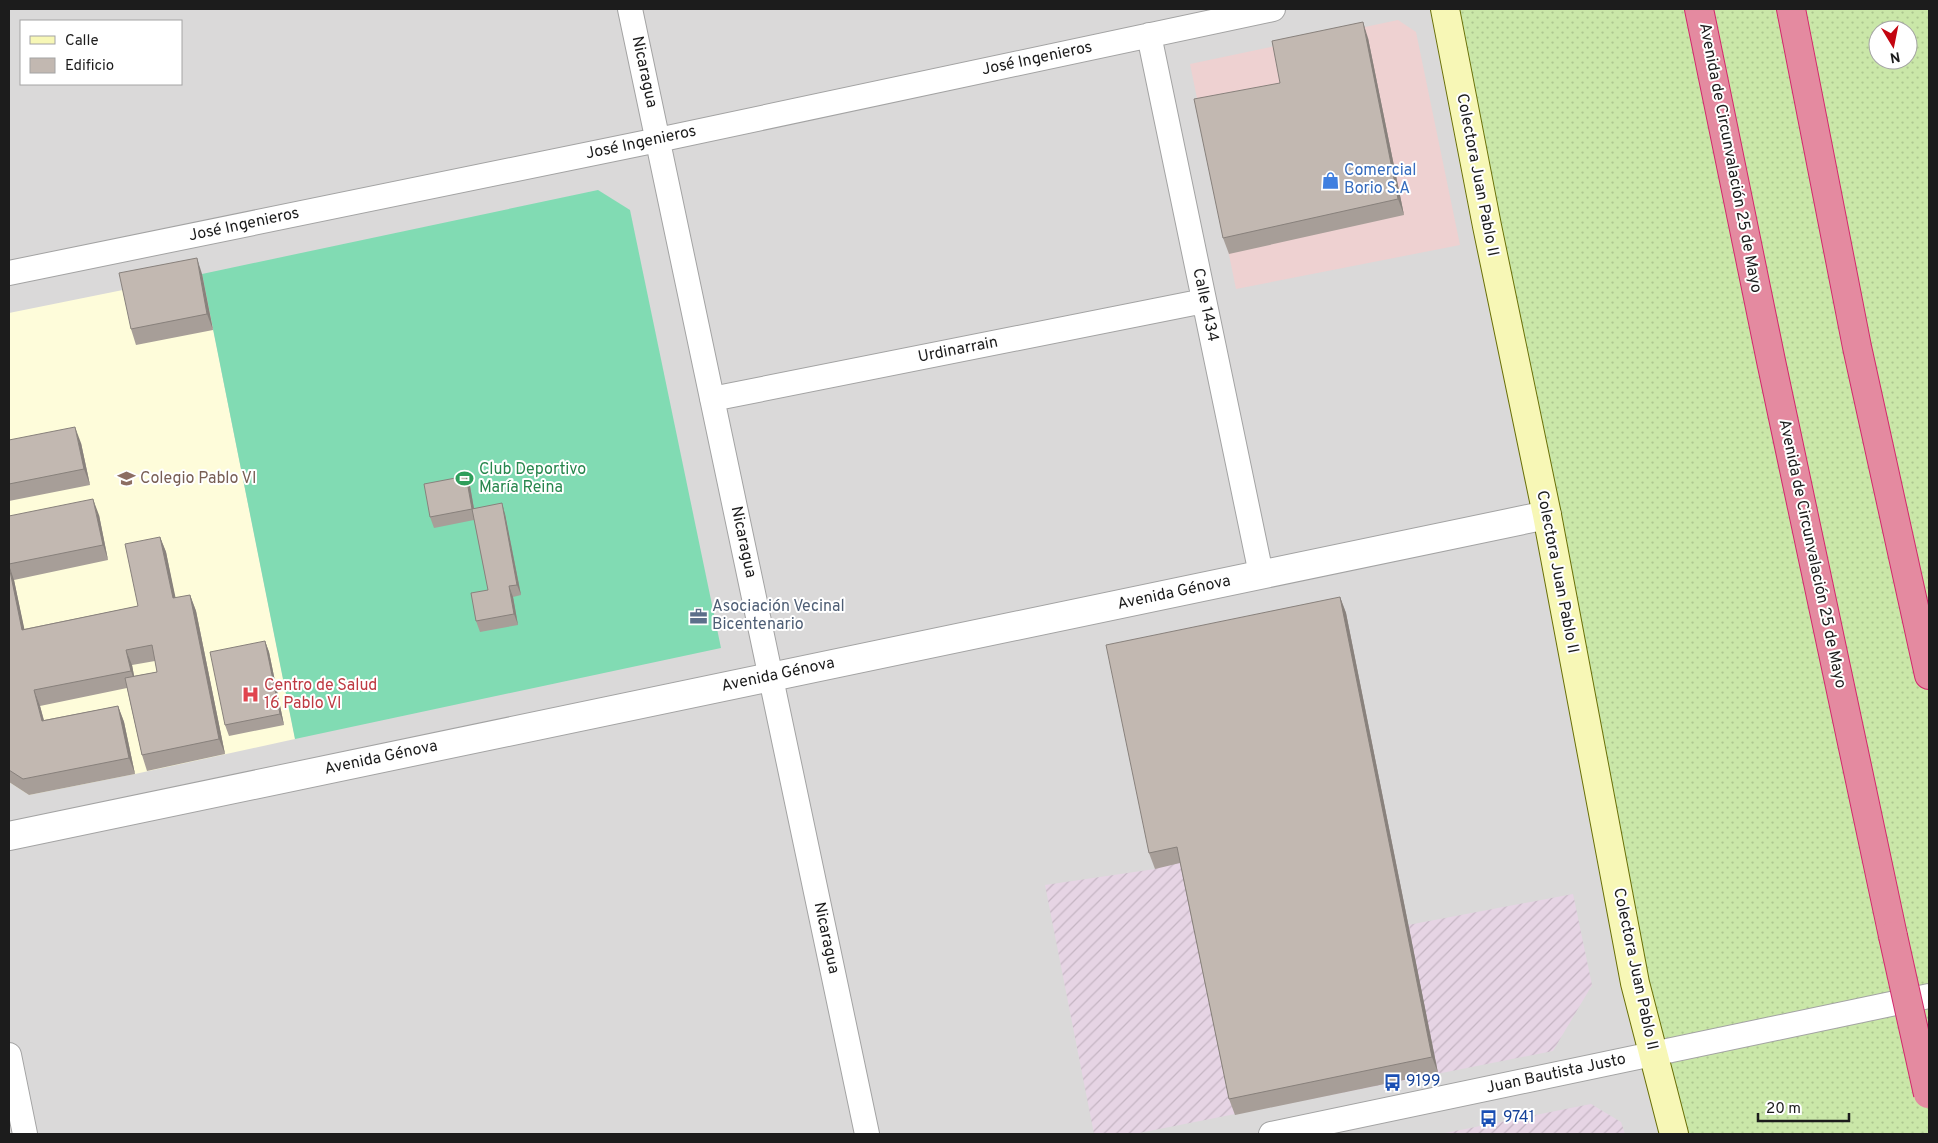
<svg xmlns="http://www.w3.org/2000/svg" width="1938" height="1143" font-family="Overpass,sans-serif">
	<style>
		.residential { fill: #dad9d9; fill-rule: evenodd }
		.commercial { fill: #eed1d1 }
		.industrial { fill: url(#industrial-furrows) }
		.education { fill: #fefcda }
		.grass { fill: url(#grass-dots); fill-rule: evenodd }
		.pitch { fill: #81dbb3 }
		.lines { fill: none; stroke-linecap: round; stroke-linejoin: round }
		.minor-casing { stroke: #a3a3a3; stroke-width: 26 }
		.tertiary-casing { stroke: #a3a3a3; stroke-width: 30 }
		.secondary-casing { stroke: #696f07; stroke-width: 30 }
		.motorway-casing { stroke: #d2286c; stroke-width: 30 }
		.minor { stroke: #fff; stroke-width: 24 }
		.tertiary { stroke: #fff; stroke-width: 28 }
		.secondary { stroke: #f7f7b6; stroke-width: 28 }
		.motorway { stroke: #e48aa0; stroke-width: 28 }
		.motorway-bridge-casing { stroke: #d2286c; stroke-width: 30; stroke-linecap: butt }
		.motorway-bridge { stroke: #e48aa0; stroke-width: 28 }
		.wall { fill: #a79e98; fill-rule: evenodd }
		.shaded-wall { fill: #88817c }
		.building { fill: #c2b8b1; stroke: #88817c }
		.labels { text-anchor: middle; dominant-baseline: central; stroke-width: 4; stroke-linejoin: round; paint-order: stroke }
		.street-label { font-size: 16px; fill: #1c1c1c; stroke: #fff }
		.shop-label { font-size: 16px; fill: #366cbe; stroke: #fff; text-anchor: start }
		.leisure-label { font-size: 16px; fill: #27864d; stroke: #fff; text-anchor: start }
		.education-label { font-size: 16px; fill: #785e54; stroke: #fff; text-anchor: start }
		.service-label { font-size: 16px; fill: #4e5e75; stroke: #fff; text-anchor: start }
		.health-label { font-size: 16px; fill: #be3a42; stroke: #fff; text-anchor: start }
		.transit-label { font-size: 16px; fill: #164399; stroke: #fff; text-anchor: start }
	</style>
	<defs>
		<pattern id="industrial-furrows" width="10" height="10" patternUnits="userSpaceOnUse" patternTransform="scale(1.25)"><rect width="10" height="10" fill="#e6d4e4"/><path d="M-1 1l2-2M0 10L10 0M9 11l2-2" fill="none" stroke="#c5b5c3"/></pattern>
		<pattern id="grass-dots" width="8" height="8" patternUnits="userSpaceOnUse" patternTransform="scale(1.25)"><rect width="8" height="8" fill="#cae7a8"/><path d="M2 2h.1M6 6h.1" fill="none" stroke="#adc690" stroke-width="1.8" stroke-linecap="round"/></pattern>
	</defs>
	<rect width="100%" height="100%" fill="#ede9e2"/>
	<path class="residential" d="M9,9h1920v1125h-1920zM21,21h160v63h-160zM1878,30h30v30h-30z"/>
	<path class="commercial" d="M1398,20l18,12 44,213 -224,44 -46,-225z"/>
	<path class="industrial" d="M1112,661l296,264 165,-31 19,91 -39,66 -419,83h-40l-49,-249 110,-16z
		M1591,1104l30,18 4,12h-185z"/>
	<path class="education" d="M202,274l93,465 -160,35 -106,21 -20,-13v-469z"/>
	<path class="grass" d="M1445,9h484v1125h-255zM1878,30h30v30h-30z"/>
	<path class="pitch" d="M598,190l32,20 91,438 -426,91 -93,-465z"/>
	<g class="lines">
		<defs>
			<path id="minor" d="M630,9l237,1125
				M1149,35l112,539
				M9,273l649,-133 615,-131
				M712,399l492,-98
				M9,1055l16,79
				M1271,1134l658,-138"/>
			<path id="tertiary" d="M9,836l1538,-321"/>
			<path id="secondary" d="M1445,9l42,217 60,289 88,468 39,151"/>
			<path id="motorway" d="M1699,9l72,352 122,575
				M1791,9l66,338 72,328"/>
		</defs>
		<use href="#minor" class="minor-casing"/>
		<use href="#tertiary" class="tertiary-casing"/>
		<use href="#secondary" class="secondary-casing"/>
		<use href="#motorway" class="motorway-casing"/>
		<use href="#minor" class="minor"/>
		<use href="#tertiary" class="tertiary"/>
		<use href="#secondary" class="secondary"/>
		<use href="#motorway" class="motorway"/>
		<defs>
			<path id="motorway-bridge" d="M1893,936l35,158"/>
		</defs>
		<use href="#motorway-bridge" class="motorway-bridge-casing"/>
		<use href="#motorway-bridge" class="motorway-bridge"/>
	</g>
	<path class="wall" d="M1368,38l36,177 -175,39 -6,-16 57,-155z
		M202,274l11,56 -77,15 -5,-16z
		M9,440l72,3 9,42 -81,16z
		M466,476l4,10 4,23 31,5 16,81 -8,2 5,28 -38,7 -4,-11 12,-31 -14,-70 -40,8 -4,-11z
		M99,515l9,45 -94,20 10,49 114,-23 22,-69 6,15 9,46 15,-3 6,16 29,143 -78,17 -5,-16 -15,-67 -87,18 4,14 74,-14 6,16 11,52 -106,21 -20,-13v-266zM155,661l2,11 -23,4 -2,-11z
		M1340,597l6,16 92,460 -203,42 -6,-16 -49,-236 -25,6 -6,-16z
		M265,641l4,11 15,73 -55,11 -4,-11z"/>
	<path class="shaded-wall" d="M1363,22l5,16 36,177 -6,-16z
		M197,258l5,16 11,56 -6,-16z
		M75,427l6,16 9,42 -6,-16z
		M466,476l4,10 6,34 -4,-11z
		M93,499l6,16 9,45 -5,-15z
		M502,503l3,11 16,81 -4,-10z
		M160,537l6,15 13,62 -6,-16z
		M9,565l5,15 14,66 -6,-16z
		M509,586l4,11 5,28 -4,-11z
		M190,595l6,16 29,143 -6,-15z
		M1340,597l6,16 92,460 -6,-16z
		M265,641l4,11 15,73 -4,-11z
		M126,650l6,15 4,21 -5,-15z
		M34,690l6,16 8,31 -6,-16z
		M118,706l6,16 11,52 -6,-16z"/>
	<path class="building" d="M1363,22l35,177 -175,39 -29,-139 86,-16 -8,-42z
		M197,258l10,56 -76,15 -12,-56z
		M75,427l9,42 -75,15v-44z
		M466,476l6,33 -42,8 -6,-33z
		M93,499l10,46 -94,19v-48z
		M502,503l15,82 -8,1 5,28 -38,7 -5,-28 17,-3 -16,-81z
		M160,537l13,61 17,-3 29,144 -77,16 -17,-77 32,-6 -5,-27 -26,5 5,21 -97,19 8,31 76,-15 11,52 -106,21 -14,-9v-204l13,64 116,-24 -13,-62z
		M1340,597l92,460 -203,42 -52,-252 -28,6 -43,-208z
		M265,641l15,73 -55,11 -15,-73z"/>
	<defs>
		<symbol id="shop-bare" viewBox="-9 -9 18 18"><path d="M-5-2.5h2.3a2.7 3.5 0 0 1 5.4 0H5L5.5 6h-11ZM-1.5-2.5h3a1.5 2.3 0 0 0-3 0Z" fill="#3f7fe0" stroke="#fff" stroke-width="2.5" paint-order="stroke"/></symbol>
		<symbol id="school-bare" viewBox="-9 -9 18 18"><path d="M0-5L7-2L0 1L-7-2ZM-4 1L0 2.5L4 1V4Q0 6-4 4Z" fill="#8d6e63" stroke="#fff" stroke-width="2.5" paint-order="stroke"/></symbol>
		<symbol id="stadium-bare" viewBox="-9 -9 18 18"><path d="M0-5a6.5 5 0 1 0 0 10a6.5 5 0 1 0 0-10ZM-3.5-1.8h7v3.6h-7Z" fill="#2e9e5b" stroke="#fff" stroke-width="2.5" paint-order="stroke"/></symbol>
		<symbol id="office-bare" viewBox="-9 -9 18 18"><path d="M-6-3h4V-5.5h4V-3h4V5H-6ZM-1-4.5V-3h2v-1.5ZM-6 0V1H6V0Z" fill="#5c6f8a" stroke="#fff" stroke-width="2.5" paint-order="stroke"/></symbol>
		<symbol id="hospital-bare" viewBox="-9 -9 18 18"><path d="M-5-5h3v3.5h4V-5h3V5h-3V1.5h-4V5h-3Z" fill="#e0444e" stroke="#fff" stroke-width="2.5" paint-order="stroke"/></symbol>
		<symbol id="bus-bare" viewBox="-9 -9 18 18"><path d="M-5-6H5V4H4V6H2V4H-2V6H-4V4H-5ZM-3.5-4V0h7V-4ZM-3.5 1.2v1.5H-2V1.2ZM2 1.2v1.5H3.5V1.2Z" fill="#1a4fb4" stroke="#fff" stroke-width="2.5" paint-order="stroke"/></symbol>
	</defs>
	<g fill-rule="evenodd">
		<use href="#shop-bare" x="1318" y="168" width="25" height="25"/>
		<use href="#school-bare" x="114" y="466" width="25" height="25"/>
		<use href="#stadium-bare" x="452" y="466" width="25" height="25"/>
		<use href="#office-bare" x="686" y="604" width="25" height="25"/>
		<use href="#hospital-bare" x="238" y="682" width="25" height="25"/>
		<use href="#bus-bare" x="1380" y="1070" width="25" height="25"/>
		<use href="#bus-bare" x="1476" y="1106" width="25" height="25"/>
	</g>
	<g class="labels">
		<g class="street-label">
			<text transform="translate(1037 59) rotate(-12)">José Ingenieros</text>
			<text transform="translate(644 72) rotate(78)">Nicaragua</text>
			<text transform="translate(641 143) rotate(-12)">José Ingenieros</text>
			<text transform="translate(1730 158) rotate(79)">Avenida de Circunvalación 25 de Mayo</text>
			<text transform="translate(1477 175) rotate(79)">Colectora Juan Pablo II</text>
			<text transform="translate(244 225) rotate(-12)">José Ingenieros</text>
			<text transform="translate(1205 305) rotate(78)">Calle 1434</text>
			<text transform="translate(958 350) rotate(-11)">Urdinarrain</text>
			<text transform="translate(743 542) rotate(78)">Nicaragua</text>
			<text transform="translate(1812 554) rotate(78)">Avenida de Circunvalación 25 de Mayo</text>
			<text transform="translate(1557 572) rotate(79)">Colectora Juan Pablo II</text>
			<text transform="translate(1174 593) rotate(-12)">Avenida Génova</text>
			<text transform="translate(778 675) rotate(-12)">Avenida Génova</text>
			<text transform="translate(381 758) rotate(-12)">Avenida Génova</text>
			<text transform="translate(826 938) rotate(78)">Nicaragua</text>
			<text transform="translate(1635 969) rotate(78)">Colectora Juan Pablo II</text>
			<text transform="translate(1556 1074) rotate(-12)">Juan Bautista Justo</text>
		</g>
		<g class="shop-label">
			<text x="1344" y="171">Comercial<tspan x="1344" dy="18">Borio S.A</tspan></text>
		</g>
		<g class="leisure-label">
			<text x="479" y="470">Club Deportivo<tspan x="479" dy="18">María Reina</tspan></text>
		</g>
		<g class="education-label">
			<text x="140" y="479">Colegio Pablo VI</text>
		</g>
		<g class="service-label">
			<text x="712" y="607">Asociación Vecinal<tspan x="712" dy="18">Bicentenario</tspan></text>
		</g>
		<g class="health-label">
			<text x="264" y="686">Centro de Salud<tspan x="264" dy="18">16 Pablo VI</tspan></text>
		</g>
		<g class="transit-label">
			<text x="1406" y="1082">9199</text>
			<text x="1503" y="1118">9741</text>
		</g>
	</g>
	<rect width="1938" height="1143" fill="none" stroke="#1c1c1c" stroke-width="20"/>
	<rect x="20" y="20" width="162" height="65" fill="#ffffff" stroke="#a4a4a4"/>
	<rect x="30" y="36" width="25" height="8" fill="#f7f7b6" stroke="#a4a4a4"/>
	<text x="65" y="45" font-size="15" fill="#1c1c1c">Calle</text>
	<rect x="30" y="58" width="25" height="15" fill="#c2b8b1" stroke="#a4a4a4"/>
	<text x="65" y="70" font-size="15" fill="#1c1c1c">Edificio</text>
	<g transform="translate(1893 45) rotate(170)"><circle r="24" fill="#ffffff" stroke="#a4a4a4"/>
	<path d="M0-4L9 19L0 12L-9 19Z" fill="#c30510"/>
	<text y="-8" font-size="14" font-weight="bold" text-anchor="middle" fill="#1c1c1c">N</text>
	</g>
	<path d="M1758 1113v8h91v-8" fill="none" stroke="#1c1c1c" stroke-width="2.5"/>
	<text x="1766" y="1113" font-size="15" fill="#1c1c1c" stroke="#ffffff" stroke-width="4" paint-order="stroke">20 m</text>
</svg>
